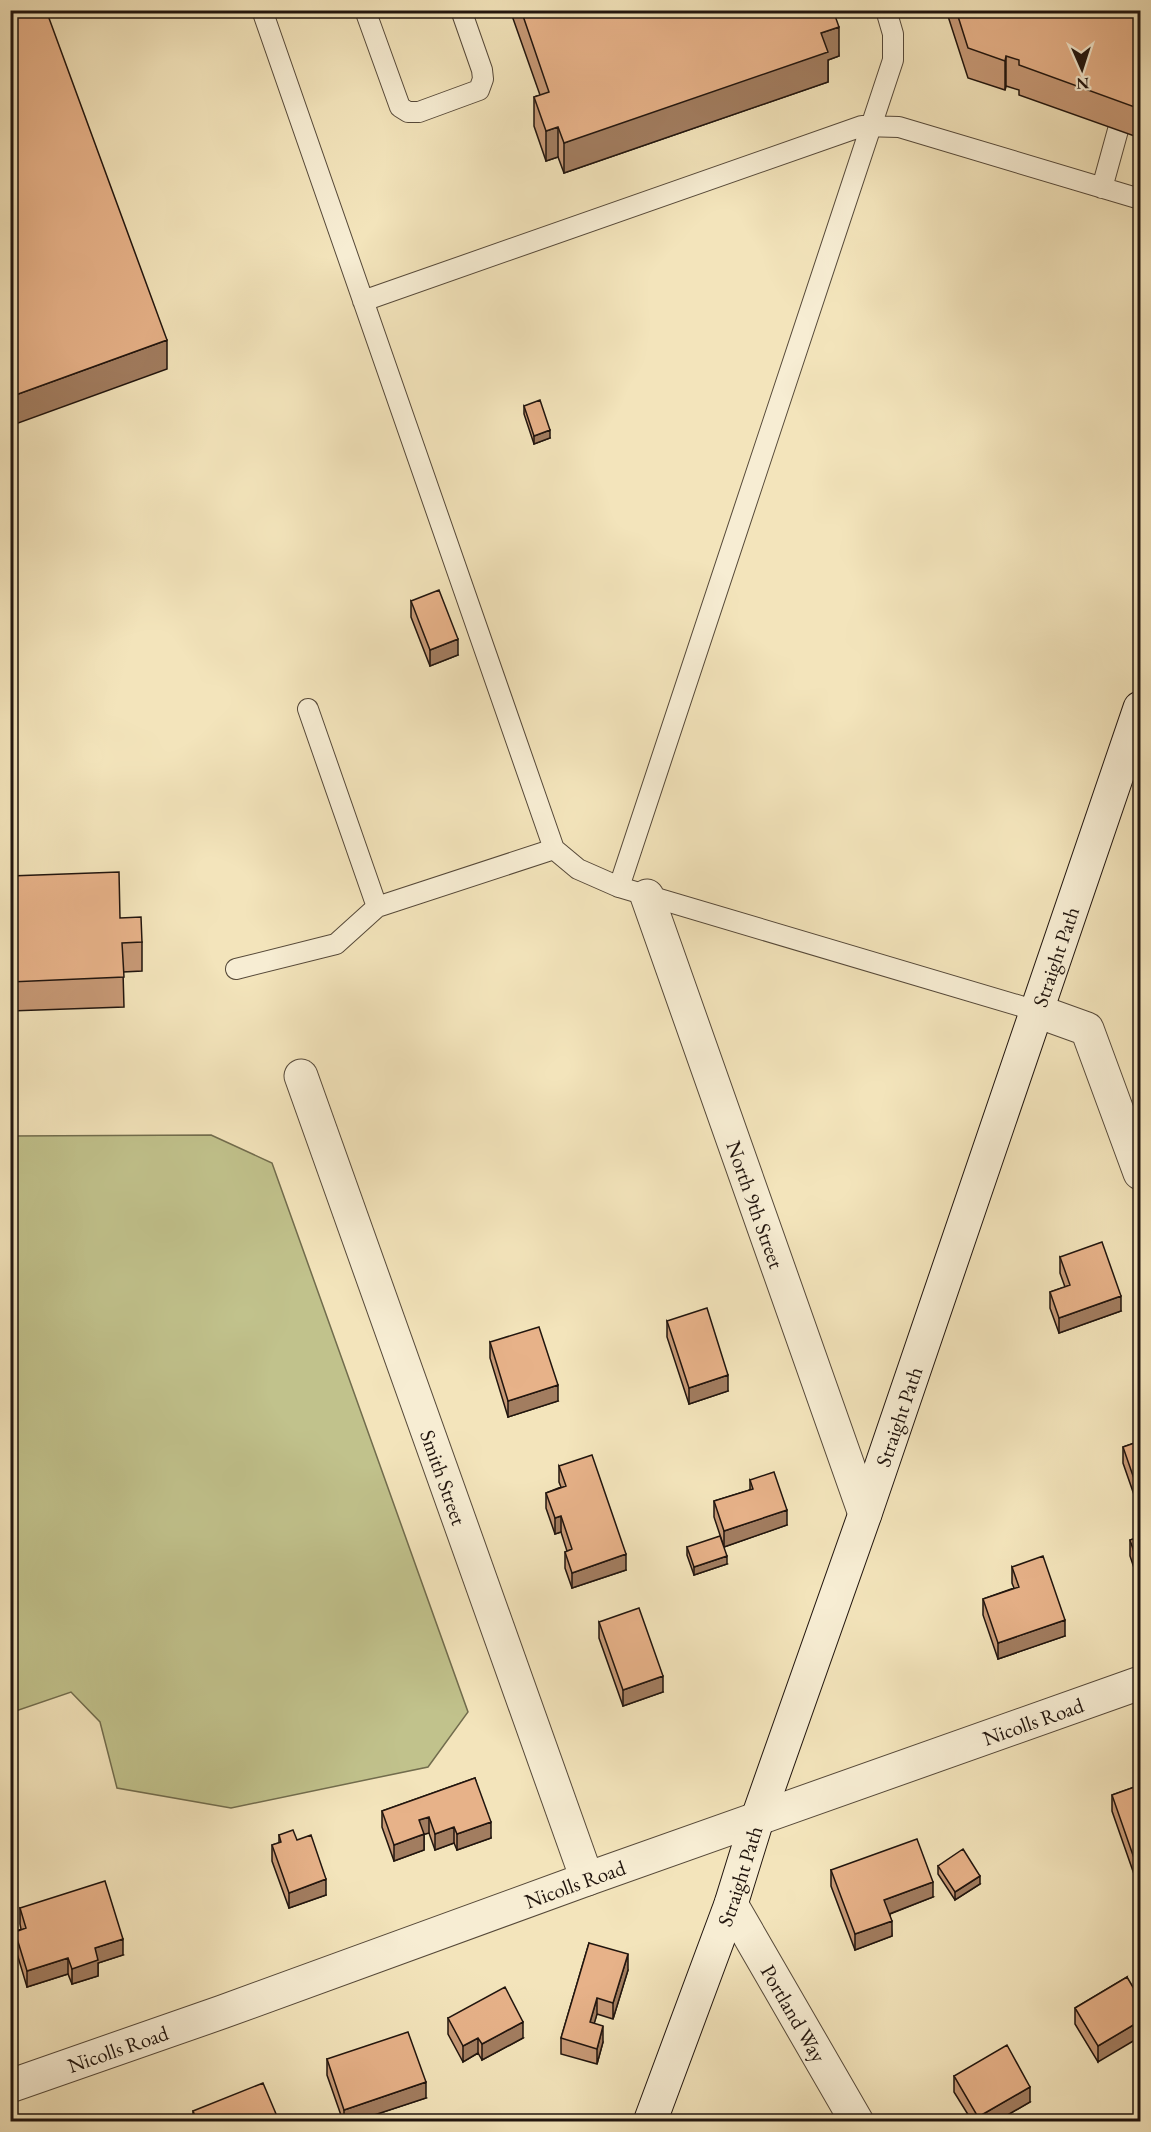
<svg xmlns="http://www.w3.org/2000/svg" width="1151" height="2132" font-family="'EB Garamond',serif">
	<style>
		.green { fill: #c1c28c; stroke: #716c4d; stroke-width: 1.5 }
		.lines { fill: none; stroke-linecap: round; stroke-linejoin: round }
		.lane-casing { stroke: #564939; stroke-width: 22 }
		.street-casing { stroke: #564939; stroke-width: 35 }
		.secondary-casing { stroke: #21150e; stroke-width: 35 }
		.lane { stroke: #f7edd3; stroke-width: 20 }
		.street { stroke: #f7edd3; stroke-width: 33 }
		.secondary { stroke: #f7edd3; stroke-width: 33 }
		.wall { fill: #c79976; stroke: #21150e; stroke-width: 1.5 }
		.shaded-wall { fill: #a27d60; stroke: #21150e; stroke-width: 1.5 }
		.building { fill: #e7b289; stroke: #21150e; stroke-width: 1.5 }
		.labels { text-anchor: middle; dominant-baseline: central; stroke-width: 4.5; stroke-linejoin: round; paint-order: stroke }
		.street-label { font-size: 21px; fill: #21150e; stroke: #f7edd3 }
	</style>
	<rect width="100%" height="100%" fill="#f3e4bb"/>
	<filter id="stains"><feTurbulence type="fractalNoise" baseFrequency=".00333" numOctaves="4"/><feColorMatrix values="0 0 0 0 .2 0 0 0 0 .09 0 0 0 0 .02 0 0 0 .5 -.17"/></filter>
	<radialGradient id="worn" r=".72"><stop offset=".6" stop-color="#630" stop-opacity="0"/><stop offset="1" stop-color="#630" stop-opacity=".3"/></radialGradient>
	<path class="green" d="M211,1135l61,28 196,549 -40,55 -197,41 -114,-20 -17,-66 -29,-30 -61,21 1,-577z"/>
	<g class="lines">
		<defs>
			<path id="lane" d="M262,10l292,839 24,20 41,18 418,124
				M365,10l35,97 8,5h11l60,-22 4,-11 -1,-9 -21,-60
				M1102,188l16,-58
				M363,301l499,-175 37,1 241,72
				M619,887l274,-827v-26l-7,-24
				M377,907l177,-58
				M236,969l100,-25 41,-37 -69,-198"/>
			<g id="street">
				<path id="s1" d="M647,896l218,618"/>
				<path d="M1037,1011l50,18 53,144"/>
				<path id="s2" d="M301,1076l286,803"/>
				<path id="s3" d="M731,1904l126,218"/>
				<path id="s4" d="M10,2086l212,-74 365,-133 553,-196"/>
			</g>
			<g id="secondary">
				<path id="s5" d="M650,2122l81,-218 26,-84 108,-306 275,-806"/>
			</g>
		</defs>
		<use href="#lane" class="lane-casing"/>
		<use href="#street" class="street-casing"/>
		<use href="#secondary" class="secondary-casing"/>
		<use href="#lane" class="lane"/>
		<use href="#street" class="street"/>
		<use href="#secondary" class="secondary"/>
	</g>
	<path class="wall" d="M510,10h323l6,46 -11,4v22l-264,91 -6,-16 -12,4 -12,-35v-29l6,-2z
		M946,10h194v128l-121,-43v-5l-13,-4 -1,4 -37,-12z
		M524,406l26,32 -16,6 -10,-30z
		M411,601l47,54 -28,11 -19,-49z
		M10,876l110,42 22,24v29l-19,1 1,35 -114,4z
		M1060,1257l61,54 -62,22 -9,-25v-16l15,-5 -5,-14z
		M667,1321l61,70 -39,13 -22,-67z
		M490,1342l68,59 -50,16 -18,-59z
		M1140,1441v71l-17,-49v-16z
		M559,1466l67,104 -54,18 -7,-20v-16l2,-1 -6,-19 -6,2 -9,-26v-15l15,-6 -2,-5z
		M750,1480l37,45 -63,22 -10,-30v-16l36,-11z
		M1140,1537v49l-10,-30v-16z
		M687,1547l40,17 -33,11 -7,-20z
		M1012,1567l53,69 -67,23 -15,-44v-16l31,-11 -2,-5z
		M599,1622l64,70 -40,14 -24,-68z
		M475,1778l16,60 -34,12 -3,-7 -19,7 -6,-17 -5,1v16l-30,11 -12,-34v-16z
		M1140,1785v90l-5,2 -23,-66v-16z
		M279,1835l18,5 29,55 -37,13 -17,-47v-16l7,-2z
		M938,1866l42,18 -25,16 -17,-26z
		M831,1870l102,27 -43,17 2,22 -37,14 -24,-64z
		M20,1908l103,47 -25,8v13l-26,8 -4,-10 -41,13 -12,-40v-15l6,-3 -1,-5z
		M589,1943l39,27 -15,49 -16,-5 -3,9 9,19 -6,22 -36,-10v-16z
		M1127,1977l-29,85 -23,-38v-16z
		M448,2018l75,20 -41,22 -4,-7 -15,9 -15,-28z
		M327,2059l99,39 -70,23h-13l-16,-46z
		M954,2076l76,26 -33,19h-25l-18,-29z
		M193,2111l86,10h-86z"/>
	<path class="shaded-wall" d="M839,27v29l-11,4v22l-264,91v-30l257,-110z
		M1006,56v30l-1,4v-29z
		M558,127v30l-12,4v-30z
		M167,340v29l-157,57v-29z
		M550,430v8l-16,6v-8z
		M458,639v16l-28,11v-16z
		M1121,1296v15l-62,22v-15z
		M728,1375v16l-39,13v-16z
		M558,1385v16l-50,16v-16z
		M787,1510v15l-63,22v-16z
		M561,1516v16l-6,2v-16z
		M626,1554v16l-54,18v-15z
		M727,1556v8l-33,11v-8z
		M1065,1620v16l-67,23v-16z
		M663,1676v16l-40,14v-16z
		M429,1817v16l-10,3v-16z
		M491,1822v16l-34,12v-16z
		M454,1827v16l-19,7v-16z
		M424,1834v16l-30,11v-16z
		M1140,1859v16l-5,2v-16z
		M980,1876v8l-25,16v-8z
		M326,1879v16l-37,13v-15z
		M933,1882v15l-49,19v-16z
		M892,1921v15l-37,14v-16z
		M123,1939v16l-25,8v13l-26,8v-15l23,-21z
		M628,1954v16l-15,49v-16z
		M68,1958v16l-41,13v-16z
		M597,1998v16l-7,24v-16z
		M1140,2021v16l-42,25v-16z
		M523,2022v16l-41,22v-16z
		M603,2026v16l-6,22v-15z
		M478,2038v15l-15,9v-16z
		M426,2082v16l-70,23h-12v-11z
		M1030,2087v15l-33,19h-19v-4z"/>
	<path class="building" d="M10,10h36l121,330 -157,57z
		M521,10h312l6,17 -18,6 7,19 -264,91 -6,-16 -12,4 -12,-34 15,-5z
		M956,10h184v99l-121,-44v-5l-13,-4 -1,5 -37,-13z
		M540,400l10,30 -16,6 -10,-30z
		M439,590l19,49 -28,11 -19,-49z
		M119,872l1,46 21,-1 1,25 -20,1 2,34 -114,5v-106z
		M1102,1242l19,54 -62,22 -9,-26 20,-7 -10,-28z
		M707,1308l21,67 -39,13 -22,-67z
		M539,1327l19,58 -50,16 -18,-59z
		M1140,1441v55l-17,-49z
		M592,1455l34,99 -54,19 -7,-21 7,-3 -11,-33 -6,2 -9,-25 20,-7 -7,-20z
		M774,1472l13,38 -63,21 -10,-30 39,-12 -3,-9z
		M720,1536l7,20 -33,11 -7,-20z
		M1140,1537v33l-10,-30z
		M1043,1556l22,64 -67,23 -15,-44 36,-12 -7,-20z
		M639,1608l24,68 -40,14 -24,-68z
		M475,1778l16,44 -34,12 -3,-7 -19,7 -6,-17 -10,3 5,14 -30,11 -12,-34z
		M1140,1785v74l-5,2 -23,-66z
		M293,1830l4,10 14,-5 15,44 -37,14 -17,-48 9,-3 -2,-7z
		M917,1839l16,43 -49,18 8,21 -37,13 -24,-64z
		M963,1849l17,27 -25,16 -17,-26z
		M105,1881l18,58 -28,9 3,12 -26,9 -4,-11 -41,13 -12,-39 11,-4 -6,-20z
		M589,1943l39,11 -15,49 -16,-5 -7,24 13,4 -6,23 -36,-11z
		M1127,1977l13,22v22l-42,25 -23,-38z
		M505,1987l18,35 -41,22 -4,-6 -15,8 -15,-28z
		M408,2032l18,50 -82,28 -17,-51z
		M1007,2045l23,42 -52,30 -24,-41z
		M263,2083l16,38h-82l-4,-10z"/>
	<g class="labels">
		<g class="street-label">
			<text stroke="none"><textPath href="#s5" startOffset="1234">Straight Path</textPath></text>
			<text stroke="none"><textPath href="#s1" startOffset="327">North 9th Street</textPath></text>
			<text stroke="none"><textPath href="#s5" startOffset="748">Straight Path</textPath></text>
			<text stroke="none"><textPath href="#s2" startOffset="426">Smith Street</textPath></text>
			<text stroke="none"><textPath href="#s4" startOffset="1086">Nicolls Road</textPath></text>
			<text stroke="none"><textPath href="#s5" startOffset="262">Straight Path</textPath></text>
			<text stroke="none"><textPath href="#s4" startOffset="600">Nicolls Road</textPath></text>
			<text stroke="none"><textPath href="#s3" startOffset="126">Portland Way</textPath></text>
			<text stroke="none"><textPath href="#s4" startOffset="114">Nicolls Road</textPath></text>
		</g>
	</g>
	<rect width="1151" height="2132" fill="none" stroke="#f3e4bb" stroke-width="36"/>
	<rect x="12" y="12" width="1127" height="2108" fill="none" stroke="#21150e" stroke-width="3"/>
	<rect x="18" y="18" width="1115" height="2096" fill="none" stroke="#21150e" stroke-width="1.5"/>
	<g transform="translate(1082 69) rotate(177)" stroke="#f7edd3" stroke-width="4.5" paint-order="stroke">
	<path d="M0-4.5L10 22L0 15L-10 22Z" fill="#21150e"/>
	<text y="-9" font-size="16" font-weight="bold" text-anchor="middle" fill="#21150e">N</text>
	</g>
	<rect width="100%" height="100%" filter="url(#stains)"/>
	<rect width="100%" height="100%" fill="url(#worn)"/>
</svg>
